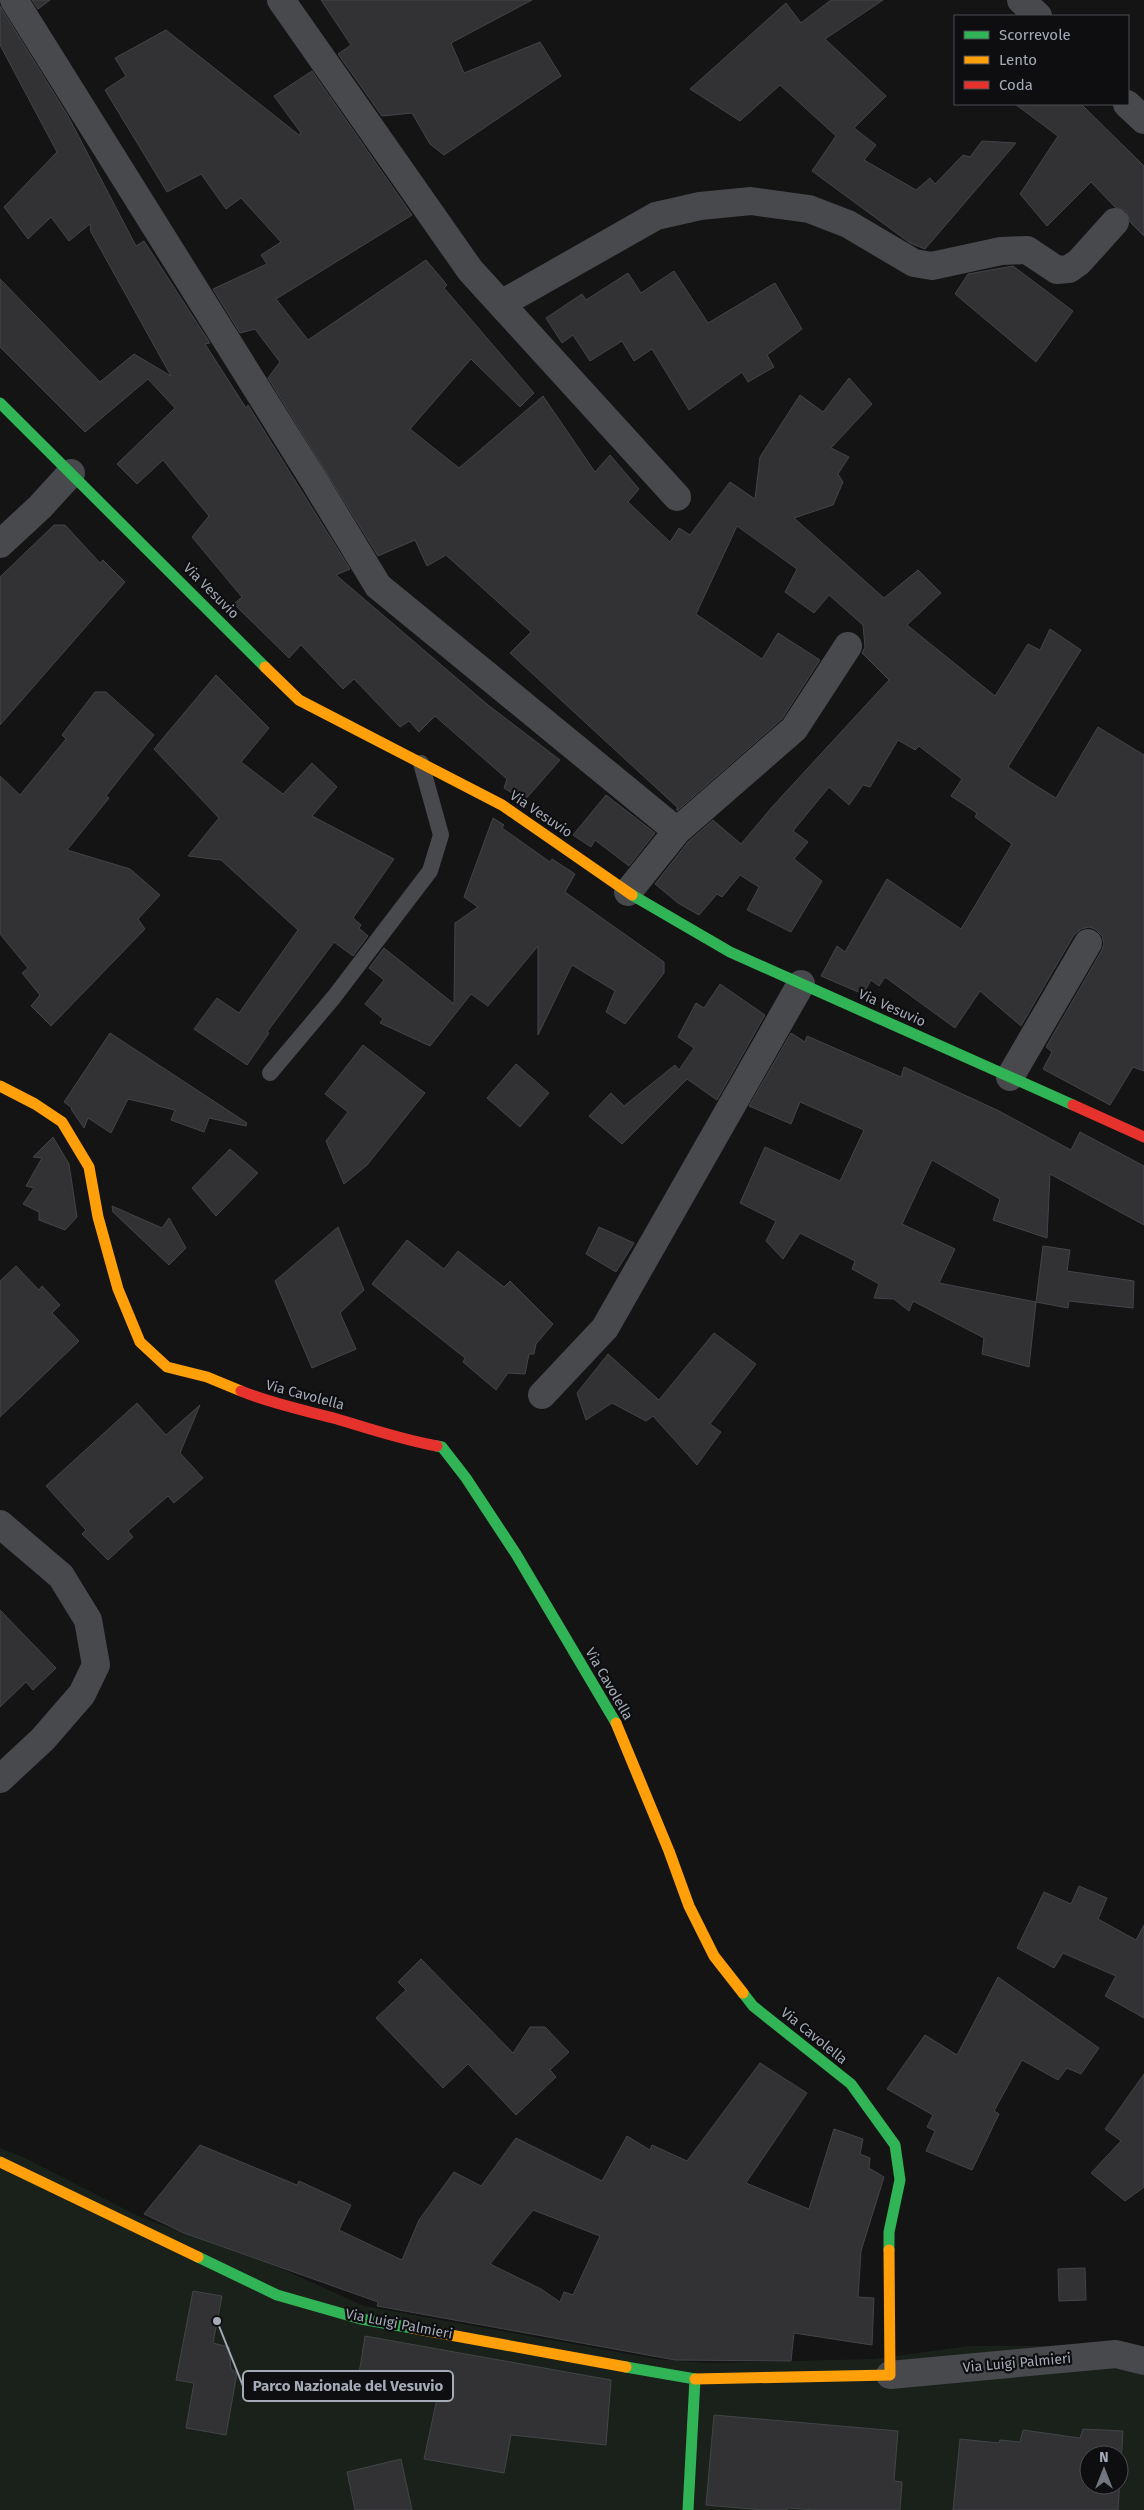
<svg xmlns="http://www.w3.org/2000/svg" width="1144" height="2510" font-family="'Fira Sans',sans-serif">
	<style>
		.green { fill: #1a211b; fill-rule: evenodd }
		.building { fill: #323234; stroke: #424448; fill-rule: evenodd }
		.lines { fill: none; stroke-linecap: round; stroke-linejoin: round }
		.lane { stroke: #48494d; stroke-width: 16 }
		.street { stroke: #48494d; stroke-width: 28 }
		.fast { stroke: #30b455; stroke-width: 11 }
		.slow { stroke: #ff9f0a; stroke-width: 11 }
		.jam { stroke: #e5322d; stroke-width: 11 }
		.labels { text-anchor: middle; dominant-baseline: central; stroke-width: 4.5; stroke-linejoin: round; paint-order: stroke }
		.street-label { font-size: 14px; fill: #a4abb7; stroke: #0e0e10 }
		.leader { fill: none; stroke: #a4abb7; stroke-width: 2 }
		.callout-dot { fill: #a4abb7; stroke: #0e0e10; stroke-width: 2 }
		.callout { fill: #0e0e10; stroke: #a4abb7; stroke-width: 2 }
		.callout-label { font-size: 15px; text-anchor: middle; font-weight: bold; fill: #a4abb7 }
	</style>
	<rect width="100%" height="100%" fill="#141414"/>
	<path class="green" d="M0,2148l25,10 115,59 140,51 84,38 292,53 51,4 166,-4 97,-13h128l46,6v158h-1144zM1089,2455h30v30h-30z"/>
	<path class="building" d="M32,0h18l-12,9z
		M321,0h211l-81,43 13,30 76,-31 21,34 -117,79 -14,-11 -18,-31 -30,3 -44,-62 13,-9z
		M831,0h52l-58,39 61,57 -32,32 22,17 -12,15 52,30 14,-12 5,6 28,-29 7,2 12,-16 34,2 -91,106 -15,-6 -98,-72 24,-35 -56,-51 -40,36 -50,-32 96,-86 15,20z
		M0,6l68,110 68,130 8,-5 66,102 -5,1 41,64 2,-3 102,164 -14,6 152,130 72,55 -36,41 -20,-13 3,-9 -72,-63 -16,16 -10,-11 -9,6 -46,-48 -11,10 -42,-44 -12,13 -55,-54 8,-7 -50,-60 17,-21 -46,-56 -26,24 -20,-20 58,-56 -27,-29 -63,53 -85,-85v-68l100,103 34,-28 37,22 -80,-144 -1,-8 -21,17 -18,-24 -23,22 -24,-32 53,-55 -57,-107z
		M166,30l133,105 2,-2 -27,-37 38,-25 100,144 -136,84 32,41 118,-80 21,25 -3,3 90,105 -14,14 -49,-48 -61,70 49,39 84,-72 52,76 15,-17 29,34 -11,13 42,40 9,-14 11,7 40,-53 25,17 5,-42 40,-62 23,17 26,-34 23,26 -41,44 18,9 -11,17 5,8 -10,23 -39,13 90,80 34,-28 23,23 -34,32 88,71 33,-52 12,6 10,-21 31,21 -73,117 22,15 26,16 42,-71 46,28v316l-11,-4 -23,38 -67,-36 9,-17 -6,-5 56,-97 2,-6 -2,-8 -7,-7 -6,-2 -8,2 -7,6 -53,91 -41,-35 -25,37 -70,-51 -6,9 -8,-6 -8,14 -42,-18 16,-30 8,6 42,-73 74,50 51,-85 -37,-27 2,-4 -26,-17 11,-17 -43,-33 -4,4 -17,-10 -28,47 -7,-2 -14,20 -20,-18 -36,44 15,11 -14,17 28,22 -31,51 -44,-22 12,-23 -19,-12 -18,22 -5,-3 -18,21 -21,-12 -23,-19 33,-42 25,-22 28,24 32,-38 116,-126 -27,-27 3,-6 -2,-22 -34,-30 -15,18 -29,-21 12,-23 -60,-43 -41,88 66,45 16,-26 42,27 -38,59 -105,92v-4l-167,-154 21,-21 -85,-77 -19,11 -12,-26 -37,16 -110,-178 12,-16 -25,-33 -15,4 -27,-44 54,-25 -6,-9 20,-13 -40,-44 -15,11 -25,-35 -34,18 -62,-102 21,-14 -11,-18z
		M1015,104h66l63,62v70l-14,-14 -4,-11 -11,-4 -24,-25 -44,44 -27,-32 38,-58z
		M1013,266l60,45 -37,51 -81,-68 13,-20z
		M674,271l34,52 67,-40 27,46 -35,26 7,12 -26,15 -6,-10 -53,38 -37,-61 -18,12 -12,-20 -32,20 -17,-26 -11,8 -16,-25 36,-24 4,6 42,-27 13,20z
		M54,525h11l35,38 3,-3 22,22 -125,143v-148z
		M216,675l53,53 -28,34 42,32 29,-31 25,24 -25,29 82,43 -41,59 8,7 -2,3 9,8 -15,20 -19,-14 -67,90 2,1 -22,32 -53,-36 23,-31 22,15 59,-83 -77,-70 -33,-4 31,-38 -65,-69z
		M95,692h11l48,43 -48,61 3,2 -42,52 63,19 30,26 -22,24 7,10 -94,97 -20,-20 9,-11 -18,-22 6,-5 -28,-34v-158l20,19 46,-56 -4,-4z
		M606,795l49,38 -26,33 -34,-26 -4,7 -18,-12z
		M493,818l11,7 -2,3 48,34 2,-3 23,15 -10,18 99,70v11l-39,51 -19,-12 9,-21 -43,-26 -34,70v-89l-50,60 -17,-12 -41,52 -50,-23 3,-4 -18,-15 19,-24 -15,-12 15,-20 70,56 1,-81 23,-16 -14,-10z
		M720,984l45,31 -48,85 -30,-21 -65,65 -33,-28 22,-23 13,13 51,-41 4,5 15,-22 -16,-11 18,-34 8,5z
		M110,1033l137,90 -1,3 -37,-8 -5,14 -33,-12 4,-10 -47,-11 -17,34 -23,-15 -4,10 -13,-19 1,-1 -8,-6z
		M791,1033l14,9 2,-6 94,41 3,-10 95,44 72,39 9,-18 64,34v59l-94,-51 -3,64 -54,-18 7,-21 -68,-39 -30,64 53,25 -16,34 97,19 -7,65 -47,-13 2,-16 -71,-37 -4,10 -15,-12 -20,-1 5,-14 -27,-15 3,-8 -55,-28 -17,26 -17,-18 10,-20 -36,-18 25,-56 75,34 24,-51 -64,-28 -9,22 -42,-18z
		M363,1045l62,48 -58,72 -23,19 -18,-43 22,-29 -23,-18z
		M516,1064l33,29 -29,34 -33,-29z
		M53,1137l16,27 8,53 -12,13 -26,-10v-8l-16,-8 11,-16 -8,-2 16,-28 -9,-1z
		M230,1149l28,24 -42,43 -24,-28z
		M112,1206l50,22 7,-10 17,30 -17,17 -56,-53z
		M338,1227l26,63 -24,23 16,36 -44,19 -37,-87z
		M599,1227l35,16 -18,29 -30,-18z
		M407,1240l37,29 14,-18 46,36 6,-6 43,43 -17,20 -2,10h-5l-4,20 -17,-1 -12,17 -33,-28 2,-4 -93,-74z
		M1043,1246l27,4 -3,21 67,10 -1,27 -64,-7 -1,7 -32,-6z
		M16,1266l23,24 3,-4 18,19 -8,8 27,28 -79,76v-136z
		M714,1333l42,31 -46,60 11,8 -24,33 -44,-49 -7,5 -34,-18 -26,17 -9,-27 31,-39 51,46z
		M137,1403l29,32 34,-30 -20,48 23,25 -29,25 -6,-7 -40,35 5,6 -25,23 -26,-26 4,-4 -40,-44z
		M0,1610l56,58 -23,22 -7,-8 -26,25z
		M1079,1886l28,12 -9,21 38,21 8,-15v93l-39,-22 11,-20 -53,-23 -9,15 -37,-20 27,-56 27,12z
		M421,1959l92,94 17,-26h15l24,25 -19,18 6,7 -40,38 -48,-51 -25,24 -67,-70 30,-28 -8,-8z
		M998,1977l101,71 -18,26 -14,-6 -9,12 -36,-20 -28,51 5,3 -27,56 -46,-19 9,-20 -8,-4 6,-12 -46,-26 38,-54 32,20z
		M760,2063l47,30 -61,90 63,26 25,-80 29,10 -3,15 10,4 -1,10 15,9 -23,74 -3,46 16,1 -2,47 -78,-12 -3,28 -116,-1 -298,-54 1,-4 -194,-69 -40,-19 56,-69 97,40 2,-4 52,24 -12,25 63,30 17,-40 35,-48 27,14 35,-48 86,43 25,-45 23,14 2,-5 35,16zM533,2210l67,26 -27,59 -9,-3 -4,10 -19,-13 -51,-25z
		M1144,2074v113l-19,14 -34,-28 30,-32 -16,-12z
		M1085,2268l1,32 -27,1 -1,-32z
		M193,2291l29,5 -9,47 16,4 2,22 6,4 -11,62 -40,-7 8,-45 -18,-3z
		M365,2336l246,44 -5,65 -95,-10 -7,38 -80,-14 14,-65 -54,-5 -5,12 -24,-2z
		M714,2415l184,16 -4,50 8,1 -2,28h-85l-28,-2v2h-24l-57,-5z
		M1083,2429l40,2 -5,79h-165l7,-71 39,4 1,-3 20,2 3,-12 57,8zM1089,2455h30v30h-30z
		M401,2459l11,51h-57l-8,-38z"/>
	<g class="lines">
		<path class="lane" d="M270,1073l64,-76 96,-126 11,-36 -20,-72"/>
		<path class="street" d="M14,0l301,482 63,104 299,245 -49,61
			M281,0l189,270 207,227
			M1021,0l17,16
			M1127,104l17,16
			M501,304l155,-88 44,-10 51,-5 58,8 39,15 66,39 18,3 69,-15 26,-1 30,20 12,-1 10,-7 36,-40
			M0,544l40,-37 31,-34
			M677,831l117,-102 54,-83
			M1010,1077l78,-134
			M542,1395l63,-67 196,-344
			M0,1524l61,52 27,44 8,45 -14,29 -39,45 -43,40
			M890,2375l226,-21 28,7"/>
		<path class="fast" d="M0,403l265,264
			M632,895l98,57 343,153
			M437,1446l5,1 24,31 50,76 100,169
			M743,1993l10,13 98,78 44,61 5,35 -11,52v18
			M198,2257l79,38 84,24 51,9
			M626,2367l69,12 -7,131"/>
		<path class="slow" d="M265,667l34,33 203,105 130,90
			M0,1086l35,18 27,18 27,45 9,50 20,72 22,53 27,25 40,10 34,14
			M616,1723l53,128 20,55 25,50 29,37
			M0,2162l198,95
			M412,2328l214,39
			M695,2379l195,-4 -1,-125"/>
		<path class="jam" d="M1073,1105l71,32
			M241,1391c31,13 63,19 96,28 33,10 66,21 100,27"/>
	</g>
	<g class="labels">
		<g class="street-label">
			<text transform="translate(211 591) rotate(45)">Via Vesuvio</text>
			<text transform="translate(541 814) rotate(34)">Via Vesuvio</text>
			<text transform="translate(892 1008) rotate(24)">Via Vesuvio</text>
			<text transform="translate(305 1395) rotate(15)">Via Cavolella</text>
			<text transform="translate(609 1684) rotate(60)">Via Cavolella</text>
			<text transform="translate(814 2036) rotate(39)">Via Cavolella</text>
			<text transform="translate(399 2324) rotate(11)">Via Luigi Palmieri</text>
			<text transform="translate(1017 2363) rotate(-5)">Via Luigi Palmieri</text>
		</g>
	</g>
	<path class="leader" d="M217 2321L243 2386"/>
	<circle class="callout-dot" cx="217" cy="2321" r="5"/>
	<rect class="callout" x="243" y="2371" width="210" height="30" rx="5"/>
	<g class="callout-label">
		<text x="348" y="2391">Parco Nazionale del Vesuvio</text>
	</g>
	<rect x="954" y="15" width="175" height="90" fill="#0e0e10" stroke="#4a4d53"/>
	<rect x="964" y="31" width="25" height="8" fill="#30b455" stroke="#4a4d53"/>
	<text x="999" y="40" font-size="15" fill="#a4abb7">Scorrevole</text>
	<rect x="964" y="56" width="25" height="8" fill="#ff9f0a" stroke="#4a4d53"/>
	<text x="999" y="65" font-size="15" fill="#a4abb7">Lento</text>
	<rect x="964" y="81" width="25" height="8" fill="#e5322d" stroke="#4a4d53"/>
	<text x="999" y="90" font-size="15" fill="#a4abb7">Coda</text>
	<g transform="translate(1104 2470)"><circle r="24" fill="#0e0e10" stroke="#4a4d53"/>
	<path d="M0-4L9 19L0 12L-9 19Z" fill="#72767e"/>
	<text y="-8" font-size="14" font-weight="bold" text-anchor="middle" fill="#a4abb7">N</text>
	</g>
</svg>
